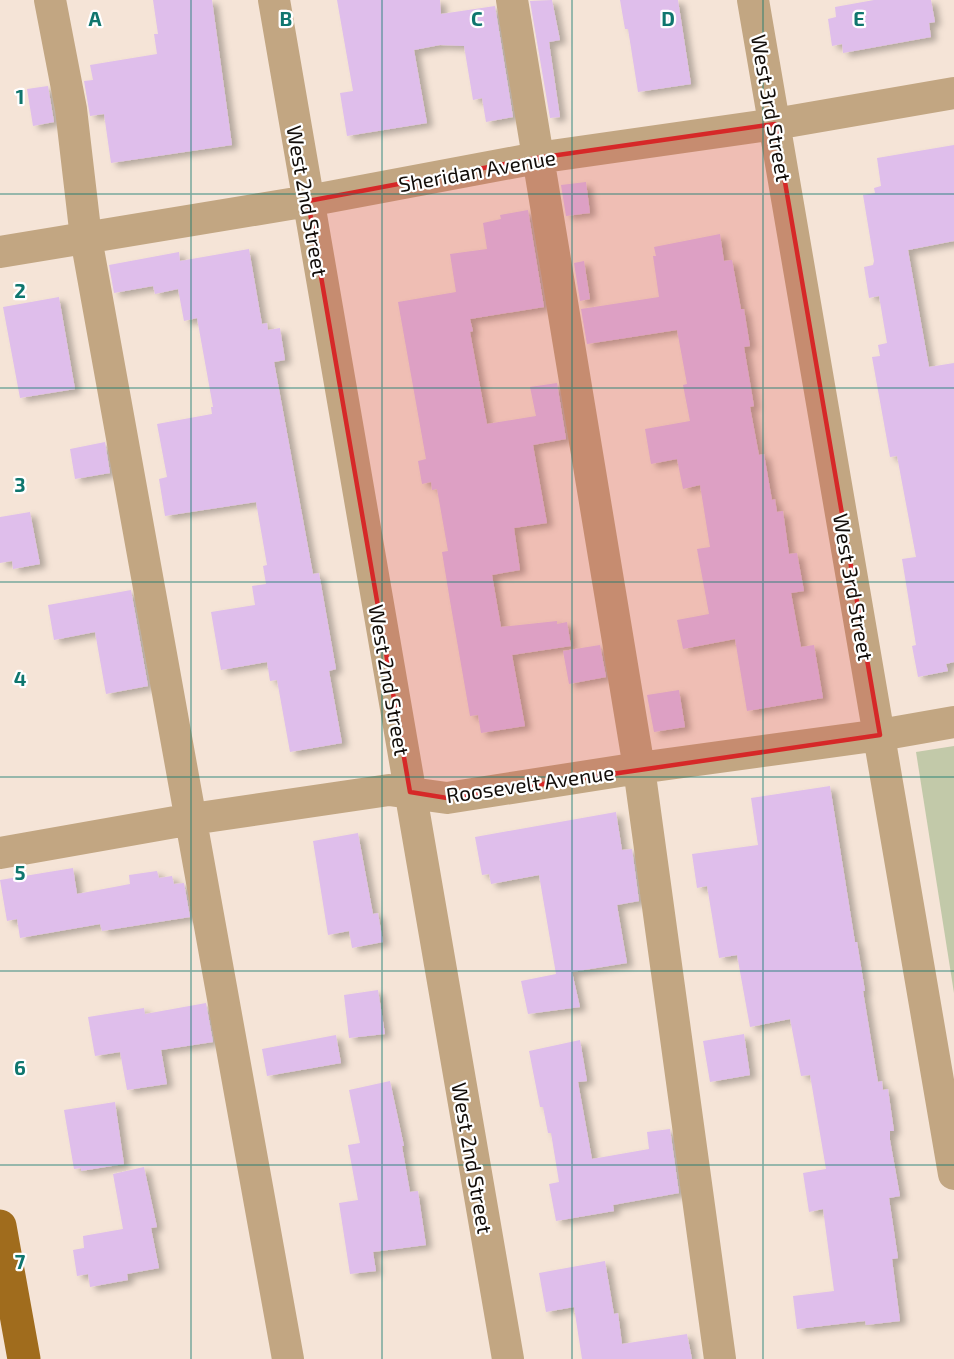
<svg xmlns="http://www.w3.org/2000/svg" width="954" height="1359" font-family="'Exo 2',sans-serif">
	<style>
		.green { fill: #c2c9a9 }
		.building { fill: #dfbeeb; filter: url(#shadow) }
		.lines { fill: none; stroke-linecap: round; stroke-linejoin: round }
		.minor { stroke: #c2a682; stroke-width: 32 }
		.major { stroke: #a06c1d; stroke-width: 33 }
		.marked { fill: #d62828; fill-opacity: 0.2; stroke: #d62828; stroke-width: 4.5; stroke-linejoin: round }
		.grid { fill: none; stroke: #0f766e; stroke-width: 1.5; stroke-opacity: 0.55 }
		.labels { text-anchor: middle; dominant-baseline: central; stroke-width: 4.5; stroke-linejoin: round; paint-order: stroke }
		.street-label { font-size: 21px; fill: #120d09; stroke: #fff }
		.grid-label { font-size: 20px; text-anchor: middle; font-weight: bold; fill: #0f766e; stroke: #fff; stroke-width: 4.5; stroke-linejoin: round; paint-order: stroke }
	</style>
	<defs>
		<filter id="shadow"><feDropShadow dx="6" dy="4" stdDeviation="3" flood-color="#0004"/></filter>
	</defs>
	<rect width="100%" height="100%" fill="#f5e4d7"/>
	<path class="green" d="M954,746v247l-38,-241z"/>
	<path class="building" d="M153,0h59l20,145 -121,18 -7,-49 -14,2 -6,-35 9,-1 -3,-15 67,-11 -3,-20h4z
		M337,0h103l1,14 54,-8 18,111 -27,5 -4,-24 -9,2 -9,-54 -24,-1 -26,5 13,73 -80,13 -7,-43 13,-2z
		M552,0l8,40 -11,2 11,75 -10,1 -20,-117z
		M620,0h58l13,84 -53,8 -10,-63h-3z
		M874,0h57l4,22 -6,1 2,14 -88,16 -1,-9 -10,2 -4,-27 8,-2 -1,-10z
		M48,86l6,36 -21,4 -6,-37z
		M954,145v96l-46,9 21,117 25,-4v299l-8,2 2,7 -30,6 -6,-31 4,-1 -14,-86 14,-2 -19,-101 -7,1 -18,-100 8,-1 -2,-11 9,-2 -8,-47 -10,2 -5,-31 9,-2 1,-4 -11,-66 12,-2 -1,-5 7,-2 -4,-28z
		M586,182l4,31 -24,3 -5,-31z
		M528,210l16,97 -74,12 3,12 -3,1 17,92 49,-8 -6,-29 27,-4 9,56 -33,6 14,78 -33,5 6,42 -28,5 9,52 56,-6v3l10,-2 4,24 -59,9 13,71 -44,7 -3,-18 -8,1 -20,-115 -8,-49 6,-1 -11,-62 -5,1 -1,-8 -9,2 -4,-23 8,-2 -28,-157 58,-10 -6,-38 37,-5 -4,-26 18,-4 -1,-4z
		M720,234l4,27 8,-1 9,49h3l6,37 -6,1 10,59 -4,1 9,48 5,-1 8,46 3,-1 2,13 6,-1 6,43 8,-1 7,38 -13,2 10,54 13,-2 9,53 -76,13 -12,-72 -52,10 -6,-29 32,-6 -12,-65 13,-2 -10,-62 -17,4 -6,-30 -26,5 -6,-35 45,-8 -7,-36 4,-1 -10,-54 -90,14 -6,-35 78,-12 -6,-41h3l-2,-9z
		M249,249l13,75 5,-1 1,7 12,-2 5,32 -11,2 39,212 6,-1 17,96 -7,2 13,72 -52,9 -13,-72 -7,1 -3,-19 -46,8 -10,-58 44,-7 -3,-19 14,-2 -3,-18 4,-1 -11,-63 -91,14 -6,-37 8,-2 -10,-53 55,-10 -1,-7h2l-16,-89 -13,3 -6,-32 -23,5 -2,-8 -39,7 -5,-28 70,-13 1,9z
		M584,261l6,38 -10,2 -6,-38z
		M59,297l16,92 -55,9 -17,-91z
		M105,442l5,31 -35,6 -5,-30z
		M30,512l10,52 -27,5 -1,-8 -12,2v-46z
		M131,590l17,96 -42,8 -11,-62 -41,8 -6,-35z
		M600,645l6,32 -37,7 -6,-33z
		M679,690l6,37 -31,5 -7,-37z
		M830,786l25,156h2l8,49h-2l15,91 4,-1 1,9 5,-1 6,42h-4v9l10,56 -11,2 9,60 -6,1 8,62 -34,4 -1,-4 -68,8 -4,-33 41,-5 -11,-82 -14,3 -6,-39 23,-4 -16,-94 -9,1 -11,-57 -40,8 -13,-72 -18,3 -12,-72 -10,2 -5,-34 66,-9 -7,-47z
		M616,812l6,38 10,-1 7,52 -22,4 10,58 -55,9 8,35 -52,7 -7,-33 35,-7 -17,-99 -48,9 -2,-10 -7,1 -7,-38z
		M358,833l15,81 5,-1 5,29 -31,6 -3,-17 -21,4 -15,-94z
		M73,868l4,26 53,-10 -1,-9 28,-4 2,7 13,-2 2,8 10,-1 6,34 -88,14 -2,-7 -80,14 -3,-19 -10,2 -7,-41z
		M378,990l7,44 -36,4 -5,-43z
		M206,1003l7,39 -52,8 6,34 -40,6 -7,-38 -25,4 -7,-39 56,-9 1,6z
		M744,1034l6,41 -40,7 -7,-41z
		M336,1035l5,28 -74,13 -5,-27z
		M580,1040l7,41 -9,1 14,77 57,-10 -2,-17 23,-3 9,64 -66,12 1,6 -58,10 -7,-37 10,-2 -8,-49h-3l-5,-26h-3l-11,-56z
		M390,1081l14,65h-2l8,46 8,-1 8,54 -53,7 3,19 -26,3 -11,-71 19,-3 -10,-55 12,-2 -11,-53z
		M115,1102l9,62 -43,7v-3l-7,1 -10,-59z
		M144,1167l13,60 -6,1 8,40 -32,6 1,6 -38,7 -2,-13 -11,2 -4,-26 11,-2 -1,-12 40,-7 -10,-55z
		M605,1261l9,53 4,-1 4,31 65,-10 5,25h-110l-8,-52 -28,5 -7,-39z"/>
	<g class="lines">
		<path class="minor" d="M50,0l21,109 15,129 202,1121
			M274,0l234,1359
			M512,0l127,768 81,591
			M753,0l201,1174
			M0,252l308,-51 229,-43 238,-34 179,-31
			M0,853l192,-34 197,-29 58,8 192,-30 241,-33 74,-13"/>
		<path class="major" d="M0,1226l24,133"/>
	</g>
	<path class="marked" d="M775,124l105,611 -433,63 -37,-6 -102,-591 229,-43z"/>
	<path class="grid" d="M191,0v1359M382,0v1359M572,0v1359M763,0v1359M0,194h954M0,388h954M0,582h954M0,777h954M0,971h954M0,1165h954"/>
	<g class="labels">
		<g class="street-label">
			<text transform="translate(772 108) rotate(80)">West 3rd Street</text>
			<text transform="translate(477 170) rotate(-10)">Sheridan Avenue</text>
			<text transform="translate(308 201) rotate(80)">West 2nd Street</text>
			<text transform="translate(854 587) rotate(80)">West 3rd Street</text>
			<text transform="translate(390 680) rotate(80)">West 2nd Street</text>
			<text transform="translate(530 783) rotate(-8)">Roosevelt Avenue</text>
			<text transform="translate(473 1158) rotate(80)">West 2nd Street</text>
		</g>
	</g>
	<g class="grid-label">
		<text x="95" y="26">A</text>
		<text x="286" y="26">B</text>
		<text x="477" y="26">C</text>
		<text x="668" y="26">D</text>
		<text x="859" y="26">E</text>
		<text x="20" y="104">1</text>
		<text x="20" y="298">2</text>
		<text x="20" y="492">3</text>
		<text x="20" y="686">4</text>
		<text x="20" y="880">5</text>
		<text x="20" y="1075">6</text>
		<text x="20" y="1269">7</text>
	</g>
</svg>
